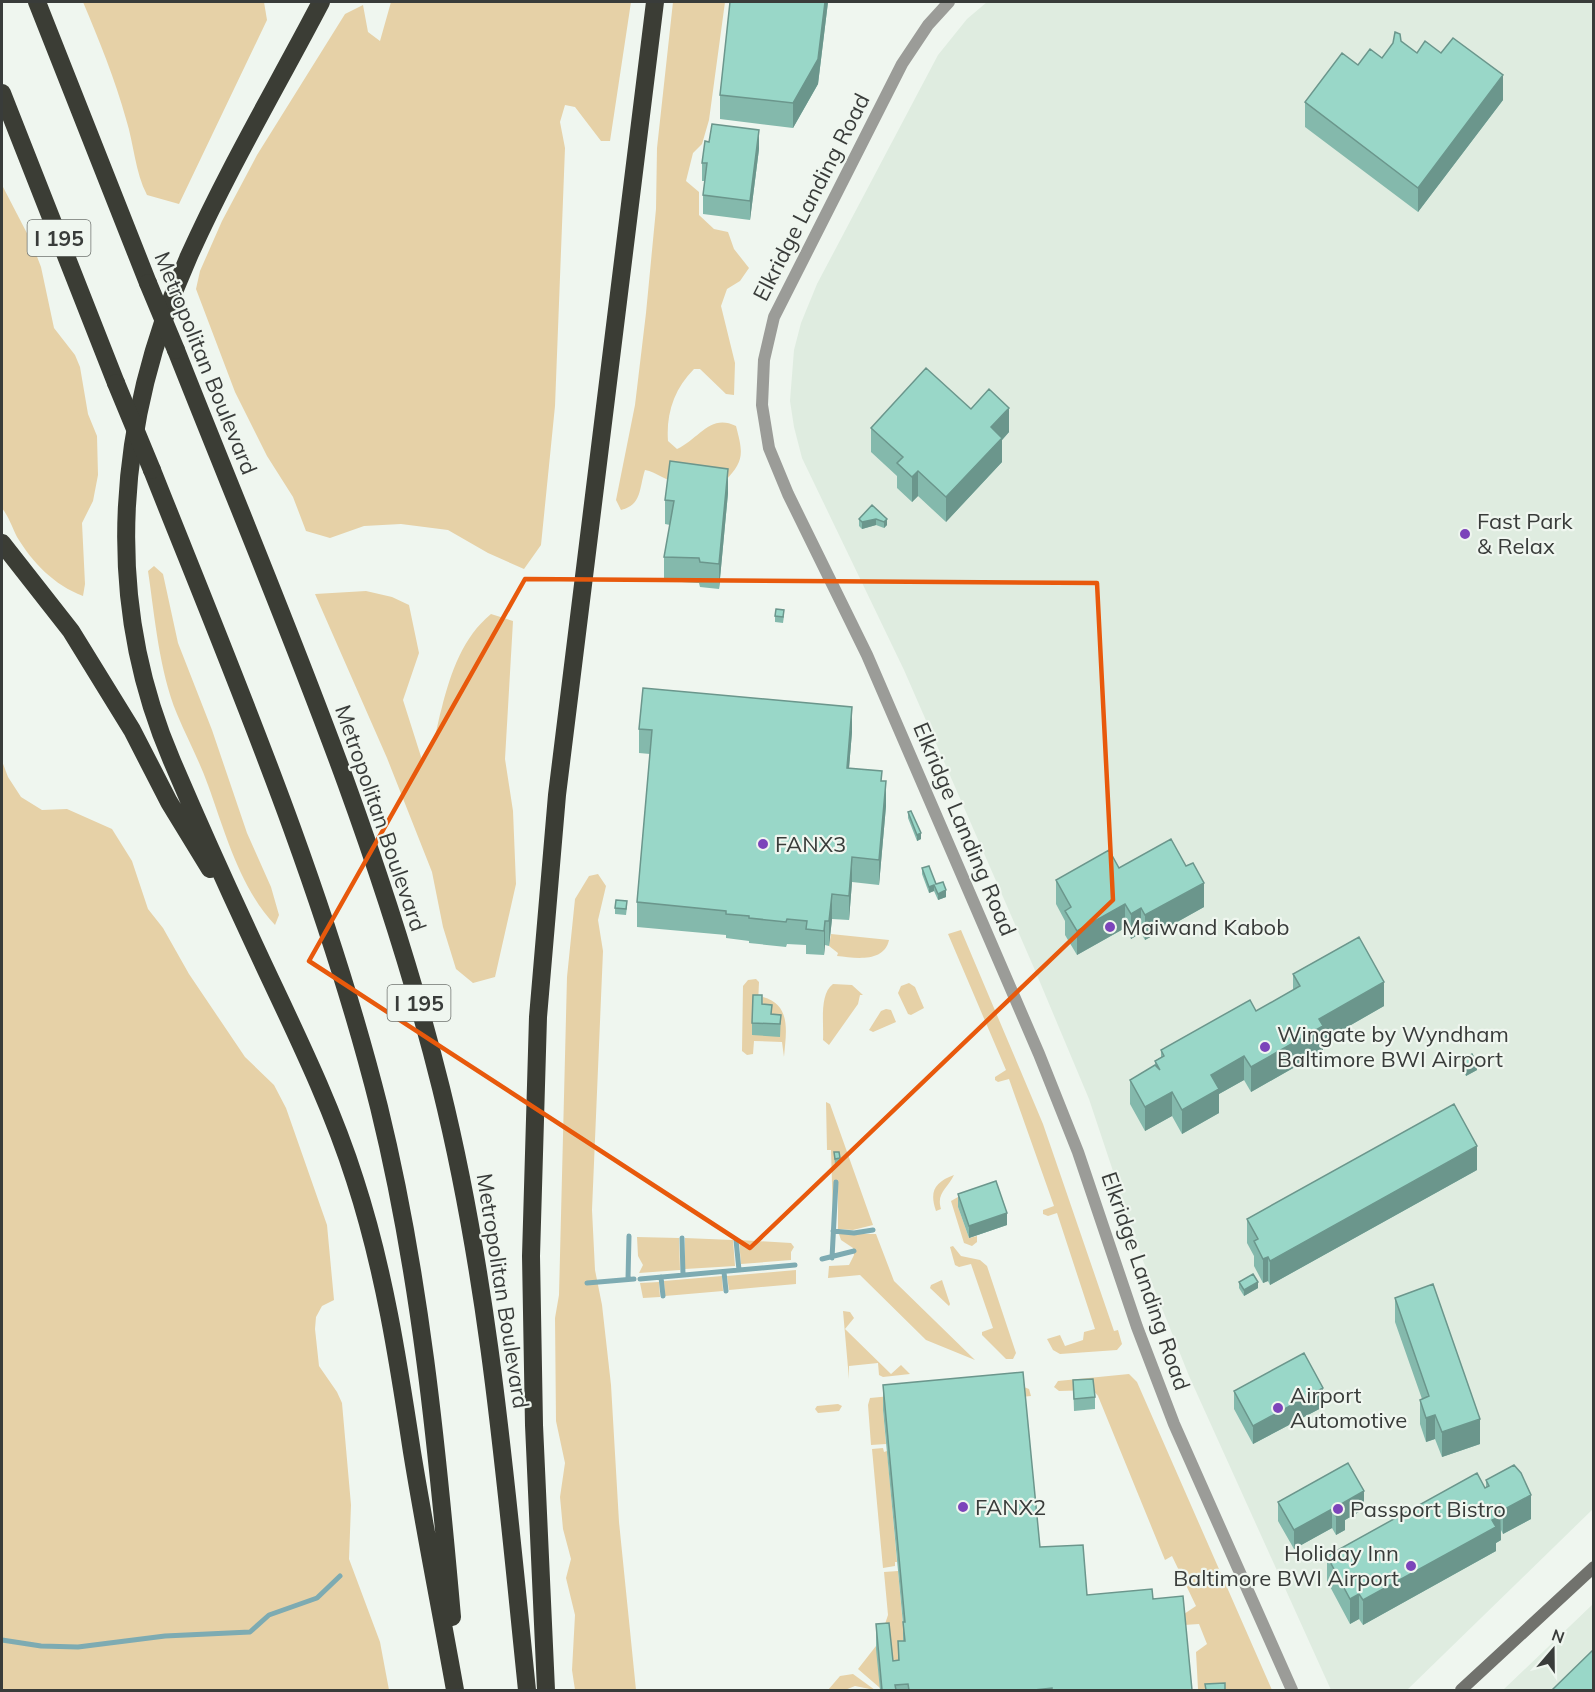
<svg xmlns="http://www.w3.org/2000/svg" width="1595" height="1692" font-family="Mulish,sans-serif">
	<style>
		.built { fill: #dfece0 }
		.green { fill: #e6d1a7 }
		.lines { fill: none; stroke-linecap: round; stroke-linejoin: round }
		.stream { stroke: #7dabb2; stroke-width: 5 }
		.minor { stroke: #9b9c98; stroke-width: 12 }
		.secondary { stroke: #71726d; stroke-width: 12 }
		.motorway { stroke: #3b3d35; stroke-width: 18 }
		.motorway-bridge { stroke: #3b3d35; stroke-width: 18 }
		.wall { fill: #84b9ac }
		.shaded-wall { fill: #6b968c }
		.building { fill: #99d7c8; stroke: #6b968c; stroke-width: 1.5 }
		.marked { fill: none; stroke: #e8590c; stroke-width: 4.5; stroke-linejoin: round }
		.poi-dot { fill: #7c44ba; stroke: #eff6ef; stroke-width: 2 }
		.labels { text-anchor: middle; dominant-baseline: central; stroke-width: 4.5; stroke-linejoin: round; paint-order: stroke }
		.shield { fill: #eff6ef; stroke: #707470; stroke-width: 1.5 }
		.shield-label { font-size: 21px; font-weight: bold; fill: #393c3a }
		.street-label { font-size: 22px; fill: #393c3a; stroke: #eff6ef }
		.poi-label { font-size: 22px; fill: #393c3a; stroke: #eff6ef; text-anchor: start }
	</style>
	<rect width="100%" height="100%" fill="#eff6ef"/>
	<path class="built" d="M987,2h606v1507l-186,181h-76l-142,-314 -47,-118 -53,-159 -55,-131 -130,-298 -102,-212 -8,-31 -4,-26 4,-51 7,-27 16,-39 121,-229 29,-36z
		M1593,1604v86h-90z"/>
	<path class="green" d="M83,2h181l3,18 -88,184 -32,-9c-12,-23 -13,-51 -21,-76 -11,-40 -27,-79 -43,-117z
		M391,2h240l-21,139h-9l-26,-34 -10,-2 -5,17 5,26 -10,258 -14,139 -17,24 -36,-16 -40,-23 -47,-6 -37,2 -34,12 -24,-7 -13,-34 -26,-41 -32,-64 -39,-103 4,-18 22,-50 35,-66 88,-141 18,-9 5,27 12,9z
		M673,2h52l-16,118 -7,24 -9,9 -7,28 13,11v23l15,14 14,3 6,17 15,19 -9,13 -13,8 -6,17 14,57 -1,32 -8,-1 -26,-25h-6c-20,20 -28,45 -26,72l9,8c22,-10 33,-36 59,-23 7,27 9,35 -12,56 -15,0 -33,2 -48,0 -13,-2 -19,-10 -31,-12 -6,18 -3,35 -24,40l-5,-10 19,-95 11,-92 10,-104 1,-61z
		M2,185l29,56 10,26 13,61 21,27 5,12 8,47 9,22 1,39 -5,26 -11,22 3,61 -2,12c-29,-11 -50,-33 -66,-59 -5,-10 -8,-20 -15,-29z
		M154,566l9,8 15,69 34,87 35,103 24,54 8,28 -4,10c-35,-37 -50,-93 -67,-140 -9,-25 -21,-47 -31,-71 -18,-44 -22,-96 -29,-143z
		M366,591l26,6 17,8 10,48 -16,47 20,63c13,-18 13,-36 19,-56 9,-35 21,-70 49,-93l22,7 -8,138 8,52 3,73 -21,93 -22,6 -17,-14 -13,-42 -11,-55 -45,-114 -72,-164z
		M2,761l6,16 13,20 21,13 25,-1 45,20 20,32 16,48 15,19 26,46 56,83 29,28 12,23 41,117 7,75 -12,6 -6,11 -1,12 4,37 18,26 5,11 9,102 -2,54 31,83 9,48h-387z
		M598,874l8,12 -8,34 5,31 -11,259 3,60 7,35 9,80 8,137 17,168h-61l-3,-20 3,-55 -9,-37 5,-19 -8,-30 -3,-32 5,-34 -9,-42 -1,-103 4,-23 8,-318 8,-78 14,-23z
		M961,930l82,194 71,207 4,-1 4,14 -5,6 -57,4 -7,-4 -6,-11 13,-4 5,11 18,-6 1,-8 11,-3 -38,-116 -9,3 -5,-2v-4l11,-4 -45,-127 -11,3 -3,-2v-3l11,-7 -58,-136z
		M831,934l58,6c-5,23 -34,18 -52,16l1,-3 -9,-7z
		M756,979l3,3 -1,23 4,11 1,-19c29,8 23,36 21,60l-2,-15 -28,-1 -1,13 -6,1 -5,-4 1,-65 5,-6z
		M909,983l6,4 9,21 -13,7 -3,-1 -10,-21 3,-7z
		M833,984l19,1 11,10h-3l-2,9 -29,41 -6,-5c1,-16 -4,-46 10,-56z
		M886,1009l5,1 5,12 -23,10 -4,-2 12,-19z
		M826,1102l4,2 43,121 -20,5 -15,-1v-47h-4l-1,34 -2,-66h-4z
		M954,1175c-6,13 -18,18 -13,34l-5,2c-7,-20 -1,-29 18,-36z
		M958,1197l3,1 -3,9 11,31 8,-2v6l-5,4 -8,-3 -13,-42z
		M839,1234h37l18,47 81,79 -49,-20 -66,-65 -32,3 1,-12 20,-1 5,-10 -1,-7 -12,-8z
		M637,1237l42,1 1,32 -41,3 4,-8 -5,-9z
		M685,1238l48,2 2,26 -50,3z
		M739,1240l52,3 3,4 -3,5v8l-50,4z
		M953,1246l8,10 19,4 7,6 29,87 -3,6h-7l-24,-24v-3l11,-4 -22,-64 -12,3 -4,-2 -5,-18z
		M796,1270v14l-67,6 -2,-14z
		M722,1276l1,15 -58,5 -1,-15z
		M942,1280l8,24 -1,2 -19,-18 1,-3z
		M659,1282l1,15 -17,1 -3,-15z
		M843,1311l7,1 4,6 -9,11 46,45 10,-9 9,9 -27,3 -4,-2 -1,-12 -29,3v13z
		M1129,1374l8,8 135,308 -74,-1 -2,-37 11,-8 -8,-20 -15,1v-11l12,-8 -24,-50 -7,4 -67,-164 -5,-6 -34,1 -5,-4 4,-6z
		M1016,1384l13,5 2,7 -148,14 3,34 -15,1 -3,-40 2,-7z
		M838,1404l4,2 -3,5 -21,2 -3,-4 2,-3z
		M883,1448l1,4 3,-1 10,111h-2v4l-12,2 -11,-119z
		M898,1571l7,76 -12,38 -8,-61 3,-9 -4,-43z
		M876,1646h1l3,42 -22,-19z
		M853,1674l22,16 -20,-4 -10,4h-17l12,-14z"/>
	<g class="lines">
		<path class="stream" d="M833,1231l21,2 19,-3
			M682,1238l1,37
			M736,1240l3,30
			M832,1258l4,-76
			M822,1259l32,-8
			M724,1272l2,19
			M661,1277l2,19
			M628,1279l1,-43
			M640,1279l155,-14
			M587,1283l47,-4
			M2,1640l39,6 37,1 87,-11 85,-4 19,-17 48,-17 23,-22"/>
		<path class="minor" d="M949,2l-21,23 -26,39 -128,253 -10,43 -2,45 7,43 19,46 79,161 172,399 39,98 59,175 37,97 118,266"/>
		<path class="secondary" d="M1461,1690l133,-123"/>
		<path class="motorway" d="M37,2l111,281
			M321,2c-44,84 -93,167 -132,254 -72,162 -88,340 -17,505 26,61 53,121 81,181 36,78 76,156 102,238 29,89 43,180 57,272 13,80 29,159 43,238
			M2,93l114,290
			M176,350c96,243 202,484 265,738 49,198 65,400 86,602
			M152,470c83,209 172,418 227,637 41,167 58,339 73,510
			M2,543l69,88 61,99 37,72 41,67
			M546,1690l-12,-265 -3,-169 7,-239 19,-222 98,-793"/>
		<path class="motorway-bridge" d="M148,283l28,67
			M116,383l36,87"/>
	</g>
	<path class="wall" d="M730,2h98l-10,82 -25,44 -73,-9v-24z
		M1401,41l16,12 86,47 -85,112 -113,-85v-25l53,-37 24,-7z
		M759,149l-9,71 -47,-6v-19l2,-14h-3v-18z
		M971,409l38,23 -7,8v22l-56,60 -28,-26 -6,6 -15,-14v-12l-26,-24v-24z
		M728,493l-9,96 -19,-2 -1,-4 -35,-2v-24l6,-32 -5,-1v-24z
		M872,505l15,20 -3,3 -8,-3 -14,4 -3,-3v-7z
		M775,616h9l-1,7 -8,-1z
		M639,729l213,3 -3,36 33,13 4,25 -7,79 -27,-3 -3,38 -17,-1 -3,27 -4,-1 -1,10 -18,-1v-9l-19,-1 -1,3 -37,-4v-2l-23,-3v-3l-89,-8v-25l13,-148 -11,-1z
		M908,812l13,27 -4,2 -9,-23z
		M922,868l14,16 10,13 -8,3 -4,-9 -5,2 -7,-19z
		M1119,868l85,39 -59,33 -4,-7 -10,6 -6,-11 -48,27 -12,-20v-14l-9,-17v-24z
		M627,907l-1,8 -11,-1v-6z
		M1293,974l91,32 -61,35v10l-72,41 -7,-12 -25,14v19l-37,21 -10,-18 -27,15 -15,-27v-24l25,-14v-5l6,-4v-7l95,-39 37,-21z
		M762,1004l10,10 9,1 -1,22 -28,-2v-12z
		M1461,1060l16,10 -11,6 -5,-10z
		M834,1152h5l1,13h-5z
		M1477,1170l-207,115 -2,-4 -5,2 -9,-17v-10l-7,-13v-24z
		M958,1194l49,31 -38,13 -11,-31z
		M1239,1282l19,6 -14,8 -5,-8z
		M1395,1298l85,146 -38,13 -7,-18 -9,3 -6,-18v-24l2,-1 -27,-77z
		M1073,1380l22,17v12l-21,2z
		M883,1385l204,210 66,4 39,91h-312l-4,-41v-25l17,37 5,-1v-19h5v-17l-20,-214z
		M1234,1391l89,16 -70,37 -19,-35z
		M1486,1480l45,39 -28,15 -2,-4v10l-5,3v8l-133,74 -4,-6 -9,5 -23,-43v-25l158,-68 1,-1z
		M1278,1502l86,7 -19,11v10l-9,5 -4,-7 -38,21 -16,-28z"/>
	<path class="shaded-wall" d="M825,2h3l-10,82 -25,44v-25z
		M1503,75v25l-85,112v-24z
		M759,130v19l-9,71v-19z
		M1009,408v24l-7,8v22l-56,60v-25l45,-70z
		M728,469v24l-9,96v-25z
		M918,471v25l-6,6v-25z
		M876,519v6l-14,4v-7z
		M887,519v6l-3,3v-6z
		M852,707v25l-5,60v-24z
		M886,781v25l-7,79v-25z
		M921,833v6l-4,2v-6z
		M852,857v25l-3,38v-24z
		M1204,883v24l-59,33v-25z
		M934,885v6l-5,2v-6z
		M946,890v7l-8,3v-6z
		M832,894v25l-3,27v-25z
		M1125,904v24l-48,27v-24z
		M1141,908v25l-10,6v-25z
		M825,921v24l-1,10v-24z
		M1384,982v24l-61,35v10l-72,41v-25l68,-48z
		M1244,1056v24l-25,14v19l-37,21v-24l29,-35z
		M1477,1064v6l-11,6v-6z
		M1172,1092v24l-27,15v-24z
		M1477,1146v24l-207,115v-24z
		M1007,1213v12l-38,13v-12z
		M1268,1257v24l-5,2v-24z
		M1258,1282v6l-14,8v-6z
		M1323,1388v19l-70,37v-18z
		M1435,1415v24l-9,3v-24z
		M1480,1419v25l-38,13v-25z
		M1364,1491v18l-19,11v10l-9,5v-19l5,-12z
		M1531,1495v24l-28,15v-24z
		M1500,1504l1,36 -5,3v8l-133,74v-25l129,-80 3,-14z
		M1332,1509v19l-38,21v-19z
		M1359,1594v25l-9,5v-25z"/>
	<path class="building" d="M730,2h95l-7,57 -25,44 -73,-8z
		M1395,32l5,2 1,7 16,12 8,-12 16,12 12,-15 50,37 -85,113 -113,-86 37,-49 16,12 12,-16 12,9 11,-15z
		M712,124l47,6 -9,71 -47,-6 4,-32h-5l3,-22 4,1z
		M926,368l45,41 18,-20 20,19 -18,19 11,11 -56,59 -28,-26 -6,6 -15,-14 6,-6 -32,-29z
		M670,461l58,8 -9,95 -19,-2 -1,-4 -35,-1 10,-56 -9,-1z
		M872,505l15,14 -3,3 -8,-3 -14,3 -3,-3z
		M776,609l8,1 -1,7 -8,-1z
		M643,688l209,19 -5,61 35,3 -1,10h5l-7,79 -27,-3 -3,39 -17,-2 -3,27h-4l-1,10 -18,-2 1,-8 -20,-2 -1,3 -37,-4v-2l-23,-2v-3l-89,-9 15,-172 -13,-1z
		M911,811l10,22 -4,2 -9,-23z
		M1171,839l15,27 7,-3 11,20 -59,32 -4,-7 -10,6 -6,-10 -48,27 -12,-20 6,-4 -15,-27 53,-30 10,18z
		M929,866l7,18 7,-2 3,8 -8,4 -4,-9 -5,2 -7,-19z
		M616,900l11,1 -1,8 -11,-1z
		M1359,937l25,45 -65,37 4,7 -72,41 -7,-11 -33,19 8,14 -37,21 -10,-18 -27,15 -15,-27 25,-15 5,5 -5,-9 9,-5 -3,-6 89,-50 6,11 44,-25 -7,-12z
		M753,995h9v9l10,1 -1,9 10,1 -1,9 -28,-1z
		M1472,1054l5,10 -11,6 -5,-10z
		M1454,1104l23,42 -207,115 -2,-4 -5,2 -9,-18 4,-2 -11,-20z
		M834,1152h5l1,6 -5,1z
		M996,1181l11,32 -38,13 -11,-32z
		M1253,1274l5,8 -14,8 -5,-8z
		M1433,1284l47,135 -38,13 -7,-17 -9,3 -6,-18 9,-4 -34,-98z
		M1304,1353l19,35 -70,38 -19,-35z
		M1023,1372l17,175 43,-2 4,50 65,-6 1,10 30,-3 9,94h-140v-2l-18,2h-125l-1,-6 -13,1 1,5h-14l-6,-66 13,-1 4,38 6,-1 -1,-19h7l-2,-19h2l-22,-237z
		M1093,1379l2,18 -21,2 -1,-19z
		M1348,1463l16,28 -23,13 4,7 -9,5 -4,-7 -38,21 -16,-28z
		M1514,1465l7,8 10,22 -28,15 -3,-6 -5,2 6,10 -9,4 4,7 -133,73 -4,-6 -9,5 -23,-43 150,-83 8,15 4,-2 -3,-6z
		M1593,1650v40h-41z
		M1225,1683v7h-19l-1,-6z"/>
	<path class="marked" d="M525,579l572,4 16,317 -363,348 -441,-287z"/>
	<g class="poi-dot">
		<circle cx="1465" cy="534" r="6"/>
		<circle cx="763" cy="844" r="6"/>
		<circle cx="1110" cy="927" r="6"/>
		<circle cx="1265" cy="1047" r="6"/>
		<circle cx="1278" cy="1408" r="6"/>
		<circle cx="963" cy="1507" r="6"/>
		<circle cx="1338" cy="1509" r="6"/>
		<circle cx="1411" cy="1566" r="6"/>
	</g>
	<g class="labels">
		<g class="shield">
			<rect x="27.5" y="220" width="63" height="36" rx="4.5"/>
			<rect x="387.5" y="985" width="63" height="36" rx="4.5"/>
		</g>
		<g class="shield-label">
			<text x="59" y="238">I 195</text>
			<text x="419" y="1003">I 195</text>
		</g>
		<g class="street-label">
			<text transform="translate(811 197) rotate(-63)">Elkridge Landing Road</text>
			<text transform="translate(206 363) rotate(68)">Metropolitan Boulevard</text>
			<text transform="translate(381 818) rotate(71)">Metropolitan Boulevard</text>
			<text transform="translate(965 829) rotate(67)">Elkridge Landing Road</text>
			<text transform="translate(1146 1281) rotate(71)">Elkridge Landing Road</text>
			<text transform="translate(503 1291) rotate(81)">Metropolitan Boulevard</text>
		</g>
		<g class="poi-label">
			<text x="1477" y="521">Fast Park<tspan x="1477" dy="25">&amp; Relax</tspan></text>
			<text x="775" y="844">FANX3</text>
			<text x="1122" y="927">Maiwand Kabob</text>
			<text x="1277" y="1034">Wingate by Wyndham<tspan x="1277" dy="25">Baltimore BWI Airport</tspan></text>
			<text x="1290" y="1395">Airport<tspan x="1290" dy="25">Automotive</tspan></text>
			<text x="975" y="1507">FANX2</text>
			<text x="1350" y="1509">Passport Bistro</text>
			<text x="1399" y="1553" text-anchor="end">Holiday Inn<tspan x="1399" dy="25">Baltimore BWI Airport</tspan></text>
		</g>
	</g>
	<rect width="1595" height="1692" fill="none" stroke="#393c3a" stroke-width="6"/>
	<g transform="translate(1553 1650) rotate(20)" stroke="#eff6ef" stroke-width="4.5" paint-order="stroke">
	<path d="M0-4.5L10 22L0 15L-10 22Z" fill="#393c3a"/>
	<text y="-9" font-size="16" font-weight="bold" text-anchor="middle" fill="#393c3a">N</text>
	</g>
</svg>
